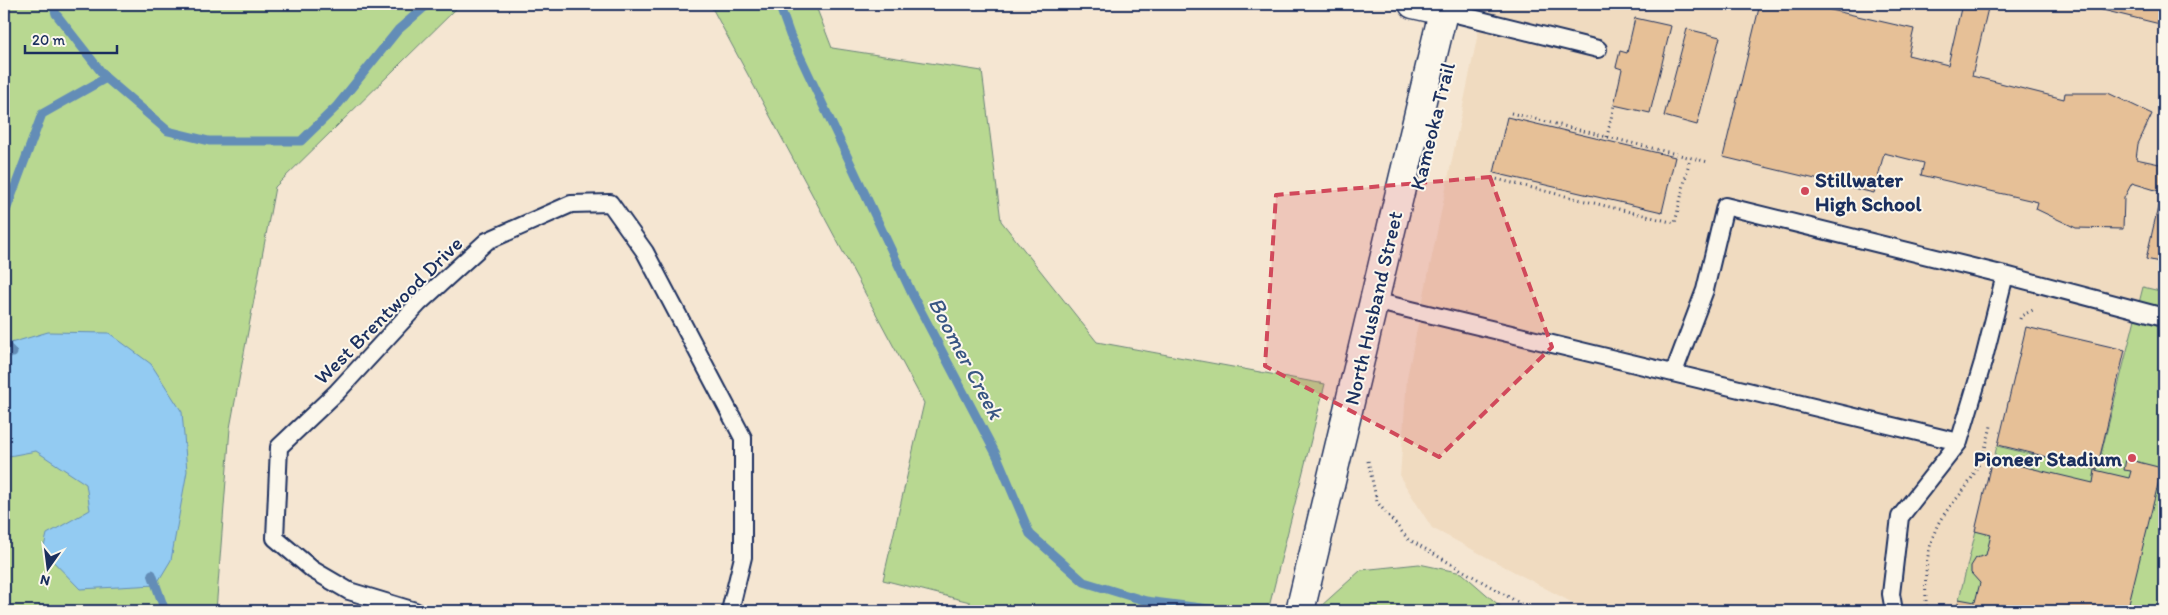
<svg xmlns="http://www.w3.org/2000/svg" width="2168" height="615" font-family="Itim,sans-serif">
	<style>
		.built { fill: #f0dbc0 }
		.green { fill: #b8d891; stroke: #6a8478 }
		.water { fill: #93cbf2; stroke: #638db7 }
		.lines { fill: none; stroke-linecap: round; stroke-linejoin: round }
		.stream { stroke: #638db7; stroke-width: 9 }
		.building { fill: #e6c097; stroke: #1b2f5e }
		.service-casing { stroke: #1b2f5e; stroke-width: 20 }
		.minor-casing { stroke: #1b2f5e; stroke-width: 31 }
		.tertiary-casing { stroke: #1b2f5e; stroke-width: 31 }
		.path { stroke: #1b2f5e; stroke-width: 3; stroke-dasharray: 1 4; stroke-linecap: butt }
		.service { stroke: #fbf7ec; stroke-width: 16 }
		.minor { stroke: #fbf7ec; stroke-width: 28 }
		.tertiary { stroke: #fbf7ec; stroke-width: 28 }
		.marked { fill: #d1495b; fill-opacity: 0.2; stroke: #d1495b; stroke-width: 4; stroke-dasharray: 10 6; stroke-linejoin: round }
		.poi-dot { fill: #d1495b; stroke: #fbf7ec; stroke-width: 2 }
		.labels { text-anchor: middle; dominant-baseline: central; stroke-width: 4; stroke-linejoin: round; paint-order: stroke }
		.street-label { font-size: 21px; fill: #1b2f5e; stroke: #fbf7ec }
		.poi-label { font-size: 21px; font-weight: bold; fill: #1b2f5e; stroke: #fbf7ec; text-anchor: start }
		.water-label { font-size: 22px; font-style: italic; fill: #395683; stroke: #fbf7ec }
	</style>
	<rect width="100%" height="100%" fill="#f5e6d2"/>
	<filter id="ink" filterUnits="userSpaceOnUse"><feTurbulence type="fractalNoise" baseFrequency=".02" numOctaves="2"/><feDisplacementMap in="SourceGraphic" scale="10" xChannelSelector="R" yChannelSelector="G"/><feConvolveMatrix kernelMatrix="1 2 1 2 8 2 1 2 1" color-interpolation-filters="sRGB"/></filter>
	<g filter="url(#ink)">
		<path class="built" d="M1484,4h680v607h-576l-156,-83 -32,-51 7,-99z"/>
		<path class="green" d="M4,4h457l-186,183 -45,241 -14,183h-212z
			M710,4h105l17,44 150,23 19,150 96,121 228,42 -57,227h-300l2,-9 -87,-22 41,-177z
			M2143,287l21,5v319h-208l41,-165 100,24z
			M1419,564l43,9 39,34 22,4h-201l-1,-5 40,-36z"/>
		<path class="water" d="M48,332l61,1 42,31 31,48 5,59 -16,89 -15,25 -76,4 -37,-38 4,-17 43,-24 -4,-26 -50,-33 -27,5 -2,28 -3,7v-146z"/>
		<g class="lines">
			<path class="stream" d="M53,4l3,10 50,64 62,53 41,10h92l35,-34 62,-77 30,-26
				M779,4l11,31 123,261 84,160 33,78 54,48 62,19 79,10
				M4,216l38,-102 64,-36
				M4,340l1,5 8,8
				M152,574l13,37"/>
		</g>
		<path class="building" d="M1760,4h45l109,25 -6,26 40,10 14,-61h27l-17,72 92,23 1,-6h43l44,21 -14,30 -2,15 28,6 -2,27 -30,-9 -8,15 -1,31 -47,-1 -40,-19 2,-7 -117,-27 3,-12 -40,-10 -10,40 -151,-36z
			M2078,4h86v21z
			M1635,18l36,8 -21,87 -36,-8 8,-36 -6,-2 4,-16 7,2z
			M1687,29l33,8 -23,88 -33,-9z
			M1507,117l168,40 -13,55 -168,-39z
			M2164,181v82l-18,-4z
			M2026,327l99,23 -28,119 -99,-24z
			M1992,459l101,24 2,-13 34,8 2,-7 -7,-1 2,-11 36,9 -35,143h-171l3,-12 16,3 5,-19 -9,-10v-7l5,-8 10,-3 5,-20 -16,-4z"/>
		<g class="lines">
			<defs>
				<path id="service" d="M1444,11l154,38
					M1374,301l585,141 24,-80 22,-87 159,42
					M1674,372l31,-82 20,-84 280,69
					M415,611l-66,-20 -36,-21 -38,-32 4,-91 58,-55 82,-89 68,-62 84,-37 39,-1 35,49 98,186v119l-13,54
					M1894,611l-3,-17 9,-77 59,-75"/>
				<path id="minor" d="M1413,4l31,7"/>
				<path id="tertiary" d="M1300,611l145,-607"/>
			</defs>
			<use href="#service" class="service-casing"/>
			<use href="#minor" class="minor-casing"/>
			<use href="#tertiary" class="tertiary-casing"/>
			<path class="path" d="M1511,113l197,49
				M1607,137l7,-32
				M1492,178l183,45 15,-65
				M2020,319l1,-3 14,-7
				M1368,461l9,41 31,37 125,72
				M1927,611c-3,-30 -2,-59 11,-87 7,-13 19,-25 28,-37 13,-19 20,-39 25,-61"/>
			<use href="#service" class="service"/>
			<use href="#minor" class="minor"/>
			<use href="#tertiary" class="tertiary"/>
		</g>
	</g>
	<path class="marked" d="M1490,177l62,170 -113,110 -174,-91 11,-171z"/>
	<g class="poi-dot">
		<circle cx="1805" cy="191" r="5"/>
		<circle cx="2132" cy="458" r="5"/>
	</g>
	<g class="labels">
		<g class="street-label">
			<text transform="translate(1432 126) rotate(-76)">Kameoka Trail</text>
			<text transform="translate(1373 308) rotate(-77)">North Husband Street</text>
			<text transform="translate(388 310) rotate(-45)">West Brentwood Drive</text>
		</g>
		<g class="poi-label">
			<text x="1815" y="179">Stillwater<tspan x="1815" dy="24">High School</tspan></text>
			<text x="2122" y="458" text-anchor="end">Pioneer Stadium</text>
		</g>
		<g class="water-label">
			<text transform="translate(966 358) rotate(62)">Boomer Creek</text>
		</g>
	</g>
	<rect width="2168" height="615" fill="none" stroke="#fbf7ec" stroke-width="20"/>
	<rect x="10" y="10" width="2148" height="595" fill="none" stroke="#1b2f5e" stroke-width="2" filter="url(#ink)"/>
	<g transform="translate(48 568) rotate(194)" stroke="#fbf7ec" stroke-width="4" paint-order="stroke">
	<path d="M0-4L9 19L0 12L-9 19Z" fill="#1b2f5e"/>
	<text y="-8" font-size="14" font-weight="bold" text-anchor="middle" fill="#1b2f5e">N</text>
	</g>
	<path d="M25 45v8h92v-8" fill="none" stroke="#1b2f5e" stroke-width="2.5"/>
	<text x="32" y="45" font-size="15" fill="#1b2f5e" stroke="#fbf7ec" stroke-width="4" paint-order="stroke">20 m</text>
</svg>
